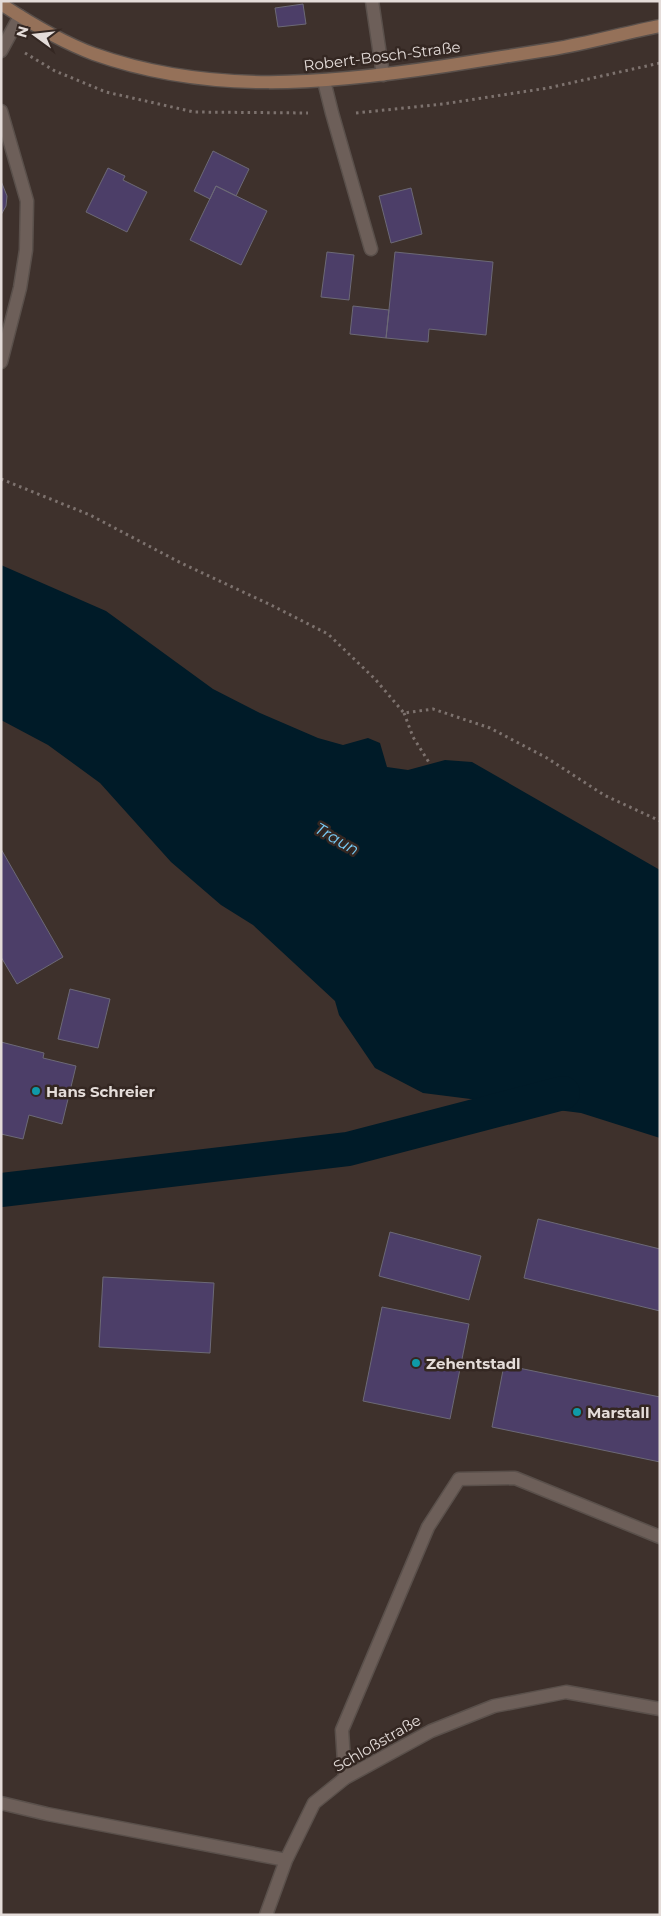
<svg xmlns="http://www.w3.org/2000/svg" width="661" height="1916" font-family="Montserrat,sans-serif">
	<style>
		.water { fill: #001b28 }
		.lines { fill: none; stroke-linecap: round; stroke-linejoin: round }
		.canal { stroke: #001b28; stroke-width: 34 }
		.building { fill: #4c3e68; stroke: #6c6976 }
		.lane-casing { stroke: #5a504b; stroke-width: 15 }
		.street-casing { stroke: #5a504b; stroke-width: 15 }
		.secondary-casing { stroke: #5a504b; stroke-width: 15 }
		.path { stroke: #7d726e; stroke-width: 3; stroke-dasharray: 2.5 4; stroke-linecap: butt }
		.lane { stroke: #6d5f59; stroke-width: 12 }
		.street { stroke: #6d5f59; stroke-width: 12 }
		.secondary { stroke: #957159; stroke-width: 12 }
		.culture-dot { fill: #0f9aa8; stroke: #342722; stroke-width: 2 }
		.labels { text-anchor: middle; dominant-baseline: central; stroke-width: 5; stroke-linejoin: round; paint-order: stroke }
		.street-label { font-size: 15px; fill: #e4dcd9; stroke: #342722 }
		.poi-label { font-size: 15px; font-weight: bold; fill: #e4dcd9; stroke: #342722; text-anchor: start }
		.water-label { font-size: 16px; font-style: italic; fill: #78cbf5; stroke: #342722 }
	</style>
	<rect width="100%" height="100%" fill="#3e312c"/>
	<path class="water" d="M1,565l105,46 107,78 47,24 58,25 25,7 25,-7 12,5 7,24 21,3 37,-10 27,2 188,108v268l-79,-25 -158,-20 -48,-25 -36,-53 -4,-14 -82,-76 -32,-20 -50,-43 -71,-79 -52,-38 -47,-25z"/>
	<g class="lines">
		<path class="canal" d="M1,1190l347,-41 215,-56"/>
	</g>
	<path class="building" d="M303,4l3,20 -28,3 -3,-19z
		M213,151l36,18 -13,27 -20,-10 -6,13 -16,-8z
		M108,168l17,8 -2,4 24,12 -20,40 -41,-20z
		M1,181l6,15 -1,10 -5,9z
		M216,186l51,25 -26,54 -51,-25z
		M411,188l11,46 -31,9 -12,-47z
		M327,252l27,3 -5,45 -28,-3z
		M395,252l98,10 -7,73 -57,-6 -1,13 -42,-4z
		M353,306l36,4 -3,28 -36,-4z
		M1,849l62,108 -46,27 -16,-27z
		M70,989l40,10 -12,49 -40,-9z
		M1,1042l43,11 -1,5 33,8 -14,58 -33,-9 -6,24 -22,-5z
		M538,1219l122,30v62l-136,-33z
		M390,1232l91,24 -12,44 -90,-24z
		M103,1277l111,6 -4,70 -111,-6z
		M382,1307l87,17 -19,95 -87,-18z
		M504,1365l156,32v65l-168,-35z"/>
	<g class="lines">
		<defs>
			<path id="lane" d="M324,81l8,32 39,136
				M345,1778l-3,-48 86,-203 31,-48 56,-1 145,59"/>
			<path id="street" d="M372,1l11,74
				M1,51l19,-35
				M1,111l26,90 -1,49 -6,38 -19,74
				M1,1803l46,11 239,46
				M266,1915l20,-55 28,-57 31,-25 86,-47 63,-25 72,-14 94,17"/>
			<path id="secondary" d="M1,4c29,19 60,38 93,50 116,41 232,30 351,12 36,-6 72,-11 108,-17 36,-6 71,-16 107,-23"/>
		</defs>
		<use href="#lane" class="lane-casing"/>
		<use href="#street" class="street-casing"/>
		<use href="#secondary" class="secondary-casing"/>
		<path class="path" d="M25,53l30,18 51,21 88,20 114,1
			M356,113l87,-9 105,-16 112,-25
			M1,479l89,36 91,48 88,41 59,30 47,45 29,34 29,-4 57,19 57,30 57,37 56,26
			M404,713l9,24 17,27"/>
		<use href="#lane" class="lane"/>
		<use href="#street" class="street"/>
		<use href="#secondary" class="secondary"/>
	</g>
	<g class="culture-dot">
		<circle cx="36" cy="1091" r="5"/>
		<circle cx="416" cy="1363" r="5"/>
		<circle cx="577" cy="1412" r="5"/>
	</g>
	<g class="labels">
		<g class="street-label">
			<text transform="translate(382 56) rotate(-7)">Robert-Bosch-Straße</text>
			<text transform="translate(377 1743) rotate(-30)">Schloßstraße</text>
		</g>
		<g class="poi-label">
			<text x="46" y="1091">Hans Schreier</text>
			<text x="426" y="1363">Zehentstadl</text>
			<text x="587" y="1412">Marstall</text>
		</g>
		<g class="water-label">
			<text transform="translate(337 839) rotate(30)">Traun</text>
		</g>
	</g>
	<rect width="661" height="1916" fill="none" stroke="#e4dcd9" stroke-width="5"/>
	<g transform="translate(35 35) rotate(285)" stroke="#342722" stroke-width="4" paint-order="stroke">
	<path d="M0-4L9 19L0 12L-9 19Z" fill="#e4dcd9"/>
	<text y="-8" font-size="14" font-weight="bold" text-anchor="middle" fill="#e4dcd9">N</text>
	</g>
</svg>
